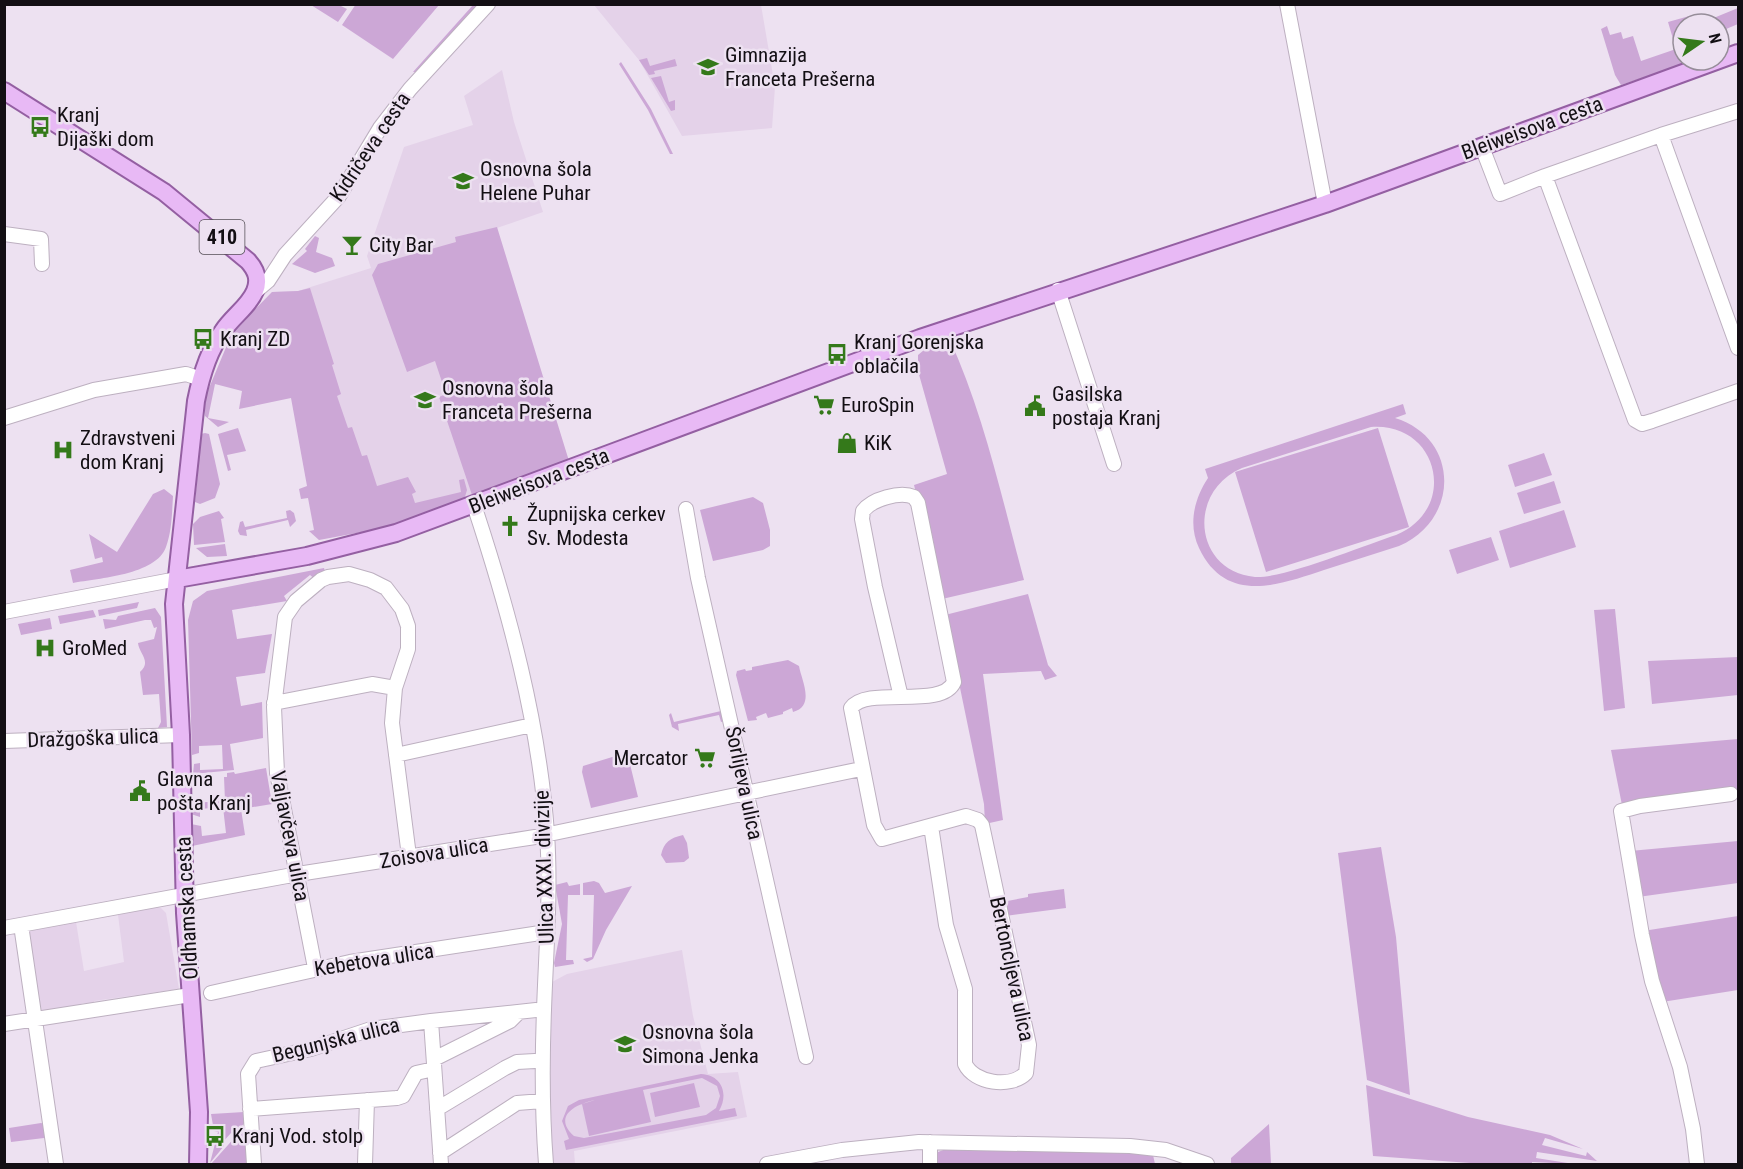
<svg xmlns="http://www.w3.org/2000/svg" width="1743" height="1169" font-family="'Roboto Condensed',sans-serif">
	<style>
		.built { fill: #e4d2e9 }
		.green { fill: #cca7d6; fill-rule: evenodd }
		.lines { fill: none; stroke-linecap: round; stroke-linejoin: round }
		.minor-casing { stroke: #bdb0c0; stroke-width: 16 }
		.major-casing { stroke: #945fa2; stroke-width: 20 }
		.minor { stroke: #fff; stroke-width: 14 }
		.major { stroke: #e8b9f5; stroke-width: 16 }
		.labels { text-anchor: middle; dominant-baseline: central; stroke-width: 5; stroke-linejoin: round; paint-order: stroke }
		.shield { fill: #ede1f1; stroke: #544e56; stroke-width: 1.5 }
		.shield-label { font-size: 20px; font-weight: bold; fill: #130f14 }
		.poi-label { font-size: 21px; fill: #130f14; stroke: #ede1f1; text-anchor: start }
		.street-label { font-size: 21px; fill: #130f14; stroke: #ede1f1 }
	</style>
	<rect width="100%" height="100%" fill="#ede1f1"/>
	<path class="built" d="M594,5h167l14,82 -3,41 -90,8 -43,-76z
		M502,70l12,52 29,90 -49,17 74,230 -179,68 -104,-196 -53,2 40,-41 26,-1 73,-23 -4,-12 37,-109 69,-22 -9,-29z
		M155,907l6,1 5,5 13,76 -85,12v3l-11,-1 -14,7 -29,2 -14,-76 3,-5 47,-9 8,49 40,-9 -6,-47z
		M682,950l11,66 15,58 30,-2 9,45 -173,34 1,13h-22l-3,-78 2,-104 15,-8z"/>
	<path class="green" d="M356,4h83v1l-46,54 -51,-34z
		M311,5h28l8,4 -9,13z
		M473,5h7l-63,67h-4z
		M1738,8v16l-19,8v-8h-20z
		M1693,15l3,9h-13v36l10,1 -72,24 -6,-10 -14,-46 6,-3 3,9 11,-3 2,7 10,-3 8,25 35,-12 -8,-27z
		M647,58l3,8 25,-7 2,7 -23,5 1,3 -6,1 -10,-15z
		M621,62l30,47 22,45h-3l-22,-44 -29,-46z
		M661,76l8,26 6,-2v10l-4,1 -20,-33z
		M497,227l72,234 -97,34 -33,-98 7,-3 -11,-33 -28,11 -35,-97 6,-11 78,-22 -1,-5z
		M315,236l4,2 -3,14 16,6 3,8 -20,7 -23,-9 15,-13 -2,-2z
		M310,288l24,76 -2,1 9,29 -4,2 11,32 4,-1 10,29 5,-1 10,31 31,-9 8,15 -4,2 3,9 46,-11 -2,-12 5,-1 3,11 -3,10 -75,27 -70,13 -10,-9 5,-1 -6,-32 -7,1 -2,-10 8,-3 -16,-88 -52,11 3,-18 -27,-7 -7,34 21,4 -11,5 -13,-11 -1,-16 28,-67 40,-41 26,-1z
		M949,338c35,76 53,161 75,242l-82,19 -28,-114 33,-11 -29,-103v-16l12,-10z
		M1403,404l3,10 -11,4c65,20 65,102 4,128 -25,8 -50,16 -75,24 -45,15 -98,35 -125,-22 -11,-23 -5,-49 9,-70l-3,-9zM1371,427c68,-5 88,82 25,108 -31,10 -113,44 -141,42 -62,-6 -68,-86 -13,-109z
		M238,428l8,23 -19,4 4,15 -3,1 -10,-37z
		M1378,428l31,99 -143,45 -31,-100z
		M205,433l4,1 11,50 -5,14 -15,6 -5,-2 6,-68z
		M1544,453l8,22 -37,12 -7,-22z
		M1554,481l7,22 -37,11 -7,-21z
		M164,489l9,7c-1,16 -1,35 -7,51 -10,28 -67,31 -93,36l-3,-13 33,-8 -1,-5 -7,2 -6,-25 28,18 36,-58z
		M753,497l10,6 7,27v16l-7,4 -50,11 -13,-51z
		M290,510l4,3 2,8 -6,6 -2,-7 -42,10 1,6 -7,-1 -2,-4 2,-9 3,-1 2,6 42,-9 -1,-7z
		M1564,510l12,37 -66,21 -11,-37z
		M219,511l5,7 -3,1 4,23 -31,3 -1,-21 7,-7z
		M1491,537l8,23 -42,14 -8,-24z
		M225,544l2,12 -20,1 -11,-9z
		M324,568l2,6 -10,6 -6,-5 -26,21 3,5 -55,9 5,29 35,-5 -7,39 -29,4 5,29 21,-4 1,36 -33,6 4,26 -41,4 1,-10 6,-1v7l23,-1 -1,-24 -23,1v7l-7,2 -4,-135 5,-19 14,-10z
		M1028,594l20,71 9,11 -12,4 -4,-9 -58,3 20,146 -18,4 -1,-20 -39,-189z
		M139,602l-2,6 -38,8 -1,-6z
		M155,608l6,9 6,110 -9,1 3,-6 -2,-28 -16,1 -3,-23c12,-11 -1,-18 -2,-29l16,-4 3,-12 -3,1 -3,-8h-6l-40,9 -2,-10 13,1 2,-4z
		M1615,609l10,99 -21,3 -10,-101z
		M93,610l3,7 -36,7 -2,-8z
		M50,618l2,11 -31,6 -3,-11z
		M1738,657v38l-86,9 -4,-43z
		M788,660l11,6c2,13 17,40 -6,46l-1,-4 -9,4v2l-15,4 -2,-5 -10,4 1,3 -9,1 -12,-46 1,-4 8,-2 1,2 6,-1v-3z
		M721,711l3,10 -3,1 -2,-7 -41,9 1,7 -7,-4 -3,-12 2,-2 3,9z
		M1738,739v50l-116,16 -11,-55z
		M622,754l6,2 10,41 -47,11 -9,-36 1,-6z
		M266,768l6,36 -31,5 4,26 -53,11 -1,-22 10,2 1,10 24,-3 -3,-26 -23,2v8l-9,-3 -1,-11 35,-2 -1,-24h3v-4l7,-1 1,2z
		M683,835l4,8 2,15 -5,4 -18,1 -5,-8c3,-13 9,-17 22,-20z
		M1738,841v42l-100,14 -8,-46z
		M1381,847l15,90 14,158 -43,-15 -29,-227z
		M594,881l5,2 6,10 27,-7 -26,44 -13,29 -6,3 -4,-3 9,-2 2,-62h-11v-12z
		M567,882l2,4 11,-2v11h-12l-2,65h7l1,4 -19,3 -1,-4 8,-39 -7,-39z
		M1064,889l2,19 -61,8 -3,-14 26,-5v-3z
		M1738,916v74l-76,12 -19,-71z
		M701,1074c21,1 28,20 18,37l16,-3 2,8 -171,34 -2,-9 5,-2 -7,-18 6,-15 11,-6zM702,1078l15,8 3,10 -4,12 -10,7 -122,23 -10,-2c-22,-20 2,-32 21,-36l-13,4 7,32 62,-14 -8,-32z
		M694,1083l6,24 -45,10 -5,-24z
		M1366,1085l102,32 82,18 33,14 -38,-11 -3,7 44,11 1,-4 10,9 -60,-9 -1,6 38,6 -42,-2v2h-48l-111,-8z
		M244,1112l4,7 -14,16 -3,-2 -9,10 2,3 -14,17 8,-31 -4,-1 -3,-17z
		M41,1123l3,1 2,12 -2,2 -33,4 -2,-14z
		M1269,1124l2,40h-40v-6z
		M245,1126l2,38h-36z
		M946,1149l183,4 24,2 2,9h-218l1,-12z"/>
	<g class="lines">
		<defs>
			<path id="minor" d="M1287,4l38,200
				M1738,111l-77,24 -116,41 90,244 7,4 10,-3 86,-30
				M1661,135l77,213
				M1482,147l18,47 45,-18
				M4,234l37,5 1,25
				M1058,290l56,174
				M255,292l13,-11 17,-26 54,-59 41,-68 30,-39 78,-85
				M4,418l90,-28 92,-16 15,5
				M474,505c35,106 65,217 73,328 4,59 -1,118 -3,177 -2,52 -2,103 2,154
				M686,509l12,69 108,479
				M4,612l173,-33
				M901,697l-26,-110 -13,-68 1,-8c9,-12 37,-20 51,-14l4,6 36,179c-12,28 -87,3 -103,26l23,117 8,14 84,-23 12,4 4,5 47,220 -3,28c-16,16 -52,10 -61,-9v-75l-19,-64 -15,-99
				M274,703l98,-19 23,4
				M4,741l177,-6
				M396,755l136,-30
				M21,925l35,239
				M4,928l294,-54 237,-37 326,-68
				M315,968l-38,-195 -3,-66 11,-90 11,-16 25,-21 7,-3 21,-3 21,6 16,8 16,21 6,17v23l-13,39 -3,35 17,133
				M211,993l139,-31 190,-29
				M431,1021l105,-11
				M4,1024l180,-28
				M434,1059l76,-38 9,-9
				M250,1109l147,-11 6,-2 13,-23 18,-4
				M437,1109l68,-41 12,-6 18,-1
				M440,1153l77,-50 26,-2
				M254,1164l-6,-90 8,-13 55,-12 60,-20 60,-8 10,143
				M365,1164l2,-64
				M767,1164l75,-14 77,-8 211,4 36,4 41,14
				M930,1164v-22
				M1697,1164l-4,-35 -13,-62 -28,-86 -10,-46 -21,-124 19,-5 91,-12"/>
			<path id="major" d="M4,91l160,101 84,69c8,9 12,18 7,30 -6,15 -23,26 -32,40 -15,20 -22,45 -27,70l-22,203 7,131 4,178 14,199 -1,52
				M177,579l130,-23 89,-23 524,-195 405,-134 413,-151"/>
		</defs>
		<use href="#minor" class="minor-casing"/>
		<use href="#major" class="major-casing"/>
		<use href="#minor" class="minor"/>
		<use href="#major" class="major"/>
	</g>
	<defs>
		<symbol id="school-bare" viewBox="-9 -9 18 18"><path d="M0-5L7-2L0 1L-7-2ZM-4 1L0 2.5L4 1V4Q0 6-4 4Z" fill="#34791a" stroke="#ede1f1" stroke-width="2.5" paint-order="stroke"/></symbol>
		<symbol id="bus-bare" viewBox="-9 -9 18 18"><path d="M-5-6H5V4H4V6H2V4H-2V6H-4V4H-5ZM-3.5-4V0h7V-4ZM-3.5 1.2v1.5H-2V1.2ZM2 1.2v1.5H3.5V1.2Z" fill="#34791a" stroke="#ede1f1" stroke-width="2.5" paint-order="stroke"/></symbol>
		<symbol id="bar-bare" viewBox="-9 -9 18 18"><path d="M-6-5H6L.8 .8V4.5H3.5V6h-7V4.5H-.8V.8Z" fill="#34791a" stroke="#ede1f1" stroke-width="2.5" paint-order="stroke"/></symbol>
		<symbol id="supermarket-bare" viewBox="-9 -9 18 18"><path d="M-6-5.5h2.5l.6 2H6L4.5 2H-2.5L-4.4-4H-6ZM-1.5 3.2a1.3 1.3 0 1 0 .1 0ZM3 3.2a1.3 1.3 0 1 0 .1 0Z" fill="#34791a" stroke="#ede1f1" stroke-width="2.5" paint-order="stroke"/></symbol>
		<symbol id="civic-bare" viewBox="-9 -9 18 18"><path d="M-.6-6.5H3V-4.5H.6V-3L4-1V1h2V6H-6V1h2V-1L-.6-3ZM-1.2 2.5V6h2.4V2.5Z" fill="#34791a" stroke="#ede1f1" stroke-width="2.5" paint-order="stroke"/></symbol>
		<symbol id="shop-bare" viewBox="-9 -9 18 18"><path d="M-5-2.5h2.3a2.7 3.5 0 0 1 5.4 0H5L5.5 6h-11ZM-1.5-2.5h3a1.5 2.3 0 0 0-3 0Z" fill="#34791a" stroke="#ede1f1" stroke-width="2.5" paint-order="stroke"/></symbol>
		<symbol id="hospital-bare" viewBox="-9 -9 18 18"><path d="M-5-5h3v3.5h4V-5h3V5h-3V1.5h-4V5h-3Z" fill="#34791a" stroke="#ede1f1" stroke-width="2.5" paint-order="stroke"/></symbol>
		<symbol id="church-bare" viewBox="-9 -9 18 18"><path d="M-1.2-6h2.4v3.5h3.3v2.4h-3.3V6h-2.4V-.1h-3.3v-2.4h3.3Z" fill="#34791a" stroke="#ede1f1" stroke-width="2.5" paint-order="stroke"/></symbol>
	</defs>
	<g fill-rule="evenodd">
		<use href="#school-bare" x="693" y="52" width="30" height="30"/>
		<use href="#bus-bare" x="25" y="112" width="30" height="30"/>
		<use href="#school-bare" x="448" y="166" width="30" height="30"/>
		<use href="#bar-bare" x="337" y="230" width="30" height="30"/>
		<use href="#bus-bare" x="188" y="324" width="30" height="30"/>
		<use href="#bus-bare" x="822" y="339" width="30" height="30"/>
		<use href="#school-bare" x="410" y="385" width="30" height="30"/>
		<use href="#supermarket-bare" x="809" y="390" width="30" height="30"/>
		<use href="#civic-bare" x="1020" y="391" width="30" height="30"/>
		<use href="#shop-bare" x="832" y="428" width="30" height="30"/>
		<use href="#hospital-bare" x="48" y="435" width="30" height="30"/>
		<use href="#church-bare" x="495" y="511" width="30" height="30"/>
		<use href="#hospital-bare" x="30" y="633" width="30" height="30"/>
		<use href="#supermarket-bare" x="690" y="743" width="30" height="30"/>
		<use href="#civic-bare" x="125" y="776" width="30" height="30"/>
		<use href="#school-bare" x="610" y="1029" width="30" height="30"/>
		<use href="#bus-bare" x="200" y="1121" width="30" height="30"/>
	</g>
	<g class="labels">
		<rect class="shield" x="199.5" y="220" width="45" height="34" rx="4.5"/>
		<g class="shield-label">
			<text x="222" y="237">410</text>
		</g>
		<g class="poi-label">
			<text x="725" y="55">Gimnazija<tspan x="725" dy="24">Franceta Prešerna</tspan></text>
			<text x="57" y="115">Kranj<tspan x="57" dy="24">Dijaški dom</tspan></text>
			<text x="480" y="169">Osnovna šola<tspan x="480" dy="24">Helene Puhar</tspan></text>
			<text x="369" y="245">City Bar</text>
			<text x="220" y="339">Kranj ZD</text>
			<text x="854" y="342">Kranj Gorenjska<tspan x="854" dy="24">oblačila</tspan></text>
			<text x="442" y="388">Osnovna šola<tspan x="442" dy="24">Franceta Prešerna</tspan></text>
			<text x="1052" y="394">Gasilska<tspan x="1052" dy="24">postaja Kranj</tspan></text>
			<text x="841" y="405">EuroSpin</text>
			<text x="80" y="438">Zdravstveni<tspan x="80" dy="24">dom Kranj</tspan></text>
			<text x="864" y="443">KiK</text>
			<text x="527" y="514">Župnijska cerkev<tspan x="527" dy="24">Sv. Modesta</tspan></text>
			<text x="62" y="648">GroMed</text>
			<text x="688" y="758" text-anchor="end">Mercator</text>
			<text x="157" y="779">Glavna<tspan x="157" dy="24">pošta Kranj</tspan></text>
			<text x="642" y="1032">Osnovna šola<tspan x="642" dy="24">Simona Jenka</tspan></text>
			<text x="232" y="1136">Kranj Vod. stolp</text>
		</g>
		<g class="street-label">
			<text transform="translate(1532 128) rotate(-20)">Bleiweisova cesta</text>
			<text transform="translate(370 147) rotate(-56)">Kidričeva cesta</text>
			<text transform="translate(539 481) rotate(-21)">Bleiweisova cesta</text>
			<text transform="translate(93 738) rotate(-2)">Dražgoška ulica</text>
			<text transform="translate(744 783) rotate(78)">Šorlijeva ulica</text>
			<text transform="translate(290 836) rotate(79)">Valjavčeva ulica</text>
			<text transform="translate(434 853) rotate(-9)">Zoisova ulica</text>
			<text transform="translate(544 867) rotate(-92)">Ulica XXXI. divizije</text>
			<text transform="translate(187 908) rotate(-93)">Oldhamska cesta</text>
			<text transform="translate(374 960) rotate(-9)">Kebetova ulica</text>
			<text transform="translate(1012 969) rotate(78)">Bertoncljeva ulica</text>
			<text transform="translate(336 1040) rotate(-14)">Begunjska ulica</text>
		</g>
	</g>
	<rect width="1743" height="1169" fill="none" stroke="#130f14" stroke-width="12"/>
	<g transform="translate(1701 42) rotate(76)"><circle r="28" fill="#ede1f1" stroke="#968d99" stroke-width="1.5"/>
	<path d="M0-4.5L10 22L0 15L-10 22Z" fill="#34791a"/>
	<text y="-9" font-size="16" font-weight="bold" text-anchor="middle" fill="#130f14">N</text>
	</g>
</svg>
